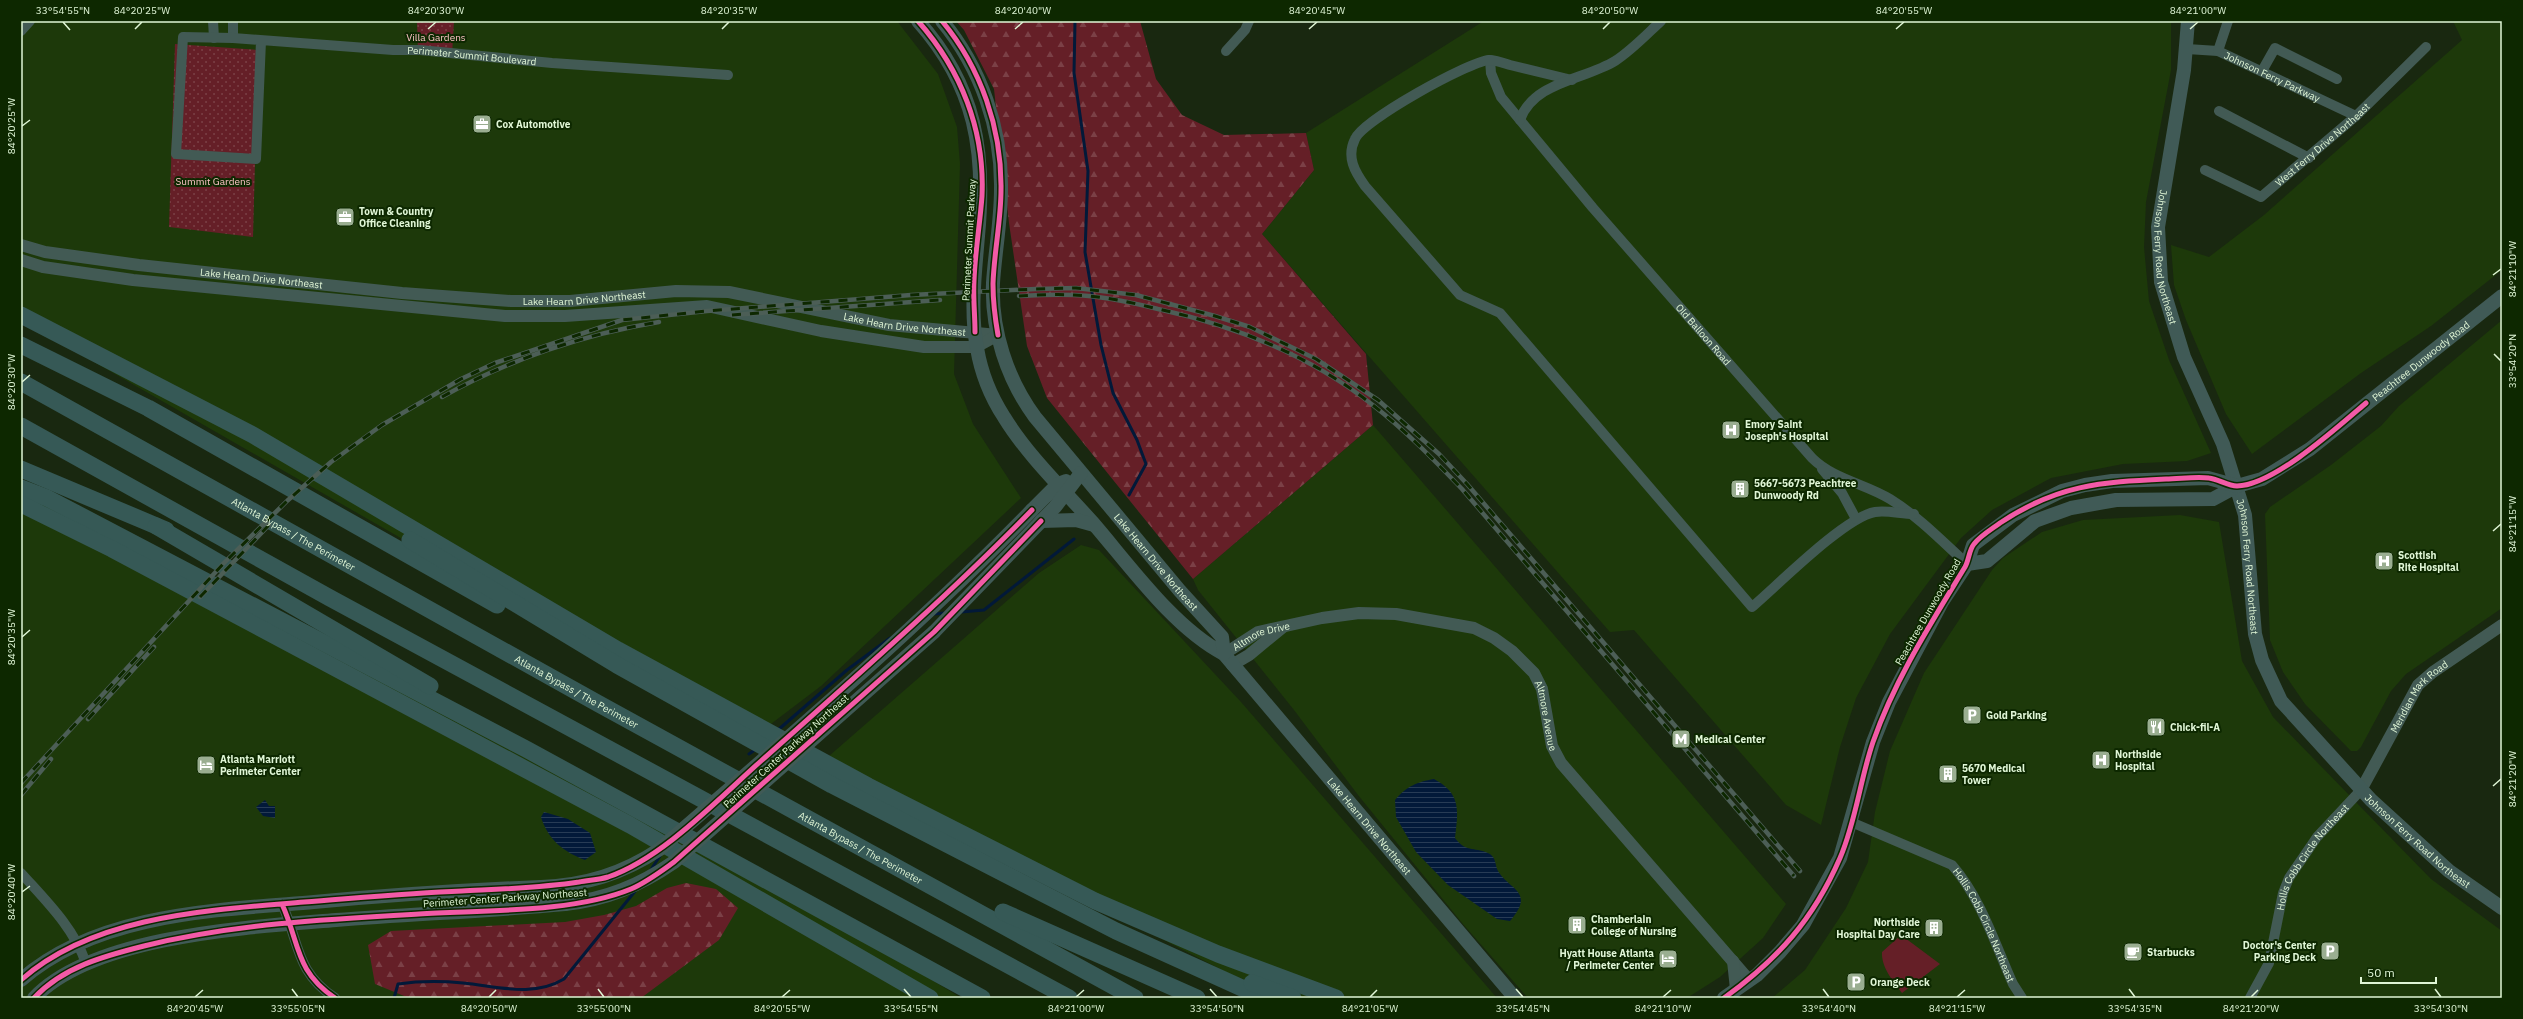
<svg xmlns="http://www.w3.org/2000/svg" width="2523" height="1019" font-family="'IBM Plex Sans',sans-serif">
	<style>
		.built { fill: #1d390a }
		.forest { fill: url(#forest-firs) }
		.park { fill: #651f27 }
		.garden { fill: url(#garden-dots) }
		.water { fill: url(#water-rules) }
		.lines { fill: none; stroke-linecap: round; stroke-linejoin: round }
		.stream { stroke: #021939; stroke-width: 3 }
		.minor { stroke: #425a54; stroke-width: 10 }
		.tertiary { stroke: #425a54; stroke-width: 12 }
		.secondary { stroke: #405a56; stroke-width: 14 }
		.motorway { stroke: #365956; stroke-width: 17 }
		.rail-casing { stroke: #4c5e56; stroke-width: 4.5 }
		.rail { stroke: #0d2800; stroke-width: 3; stroke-dasharray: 9; stroke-linecap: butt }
		.secondary-bridge { stroke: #405a56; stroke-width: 14 }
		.cycleway-casing { stroke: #0d2800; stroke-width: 8 }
		.cycleway { stroke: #f35aa7; stroke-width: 5 }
		.ticks { fill: none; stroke: #e0f6d6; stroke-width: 1.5 }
		.labels { text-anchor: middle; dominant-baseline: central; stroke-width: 4; stroke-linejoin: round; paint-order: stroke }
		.park-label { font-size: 10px; fill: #fcc3c5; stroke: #0d2800 }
		.street-label { font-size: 10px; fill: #e0f6d6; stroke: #0d2800 }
		.poi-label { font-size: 10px; font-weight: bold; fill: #e0f6d6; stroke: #0d2800; text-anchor: start }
		.neatline { fill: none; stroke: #e0f6d6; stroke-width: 1.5 }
		.ticks-label { font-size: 10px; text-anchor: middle; fill: #e0f6d6 }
	</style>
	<defs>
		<pattern id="forest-firs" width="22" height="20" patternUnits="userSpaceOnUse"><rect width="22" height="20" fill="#651f27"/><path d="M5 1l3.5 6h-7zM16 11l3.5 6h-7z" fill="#7b4046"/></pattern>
		<pattern id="garden-dots" width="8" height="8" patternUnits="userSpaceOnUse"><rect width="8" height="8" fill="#651f27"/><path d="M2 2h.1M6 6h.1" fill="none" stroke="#7b4046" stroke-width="1.8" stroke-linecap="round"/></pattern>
		<pattern id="water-rules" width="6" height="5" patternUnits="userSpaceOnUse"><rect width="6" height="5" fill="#021939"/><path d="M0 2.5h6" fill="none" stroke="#273b55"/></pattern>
	</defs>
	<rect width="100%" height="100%" fill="#192810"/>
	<path class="built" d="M21,21h876l41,53 19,53 3,37 -6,210 19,50 48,74 -200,188 -70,53 -730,-419z
		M1484,21h687v49l-25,132 -2,45 5,54 20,59 42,93 -24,8 -64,3 -72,14 -59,32 -31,28 -71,96 -34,64 -16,49 -19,78 -35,-20 -152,-175 -24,2 -348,-398 52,-64 -8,-37z
		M2453,21h49v249l-71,56 -70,47 -109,81 -26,-40 -40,-94 -12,-35 -3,-40 38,12 55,-42 198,-175z
		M2502,320v288l-96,66 -15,17 -30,56 -4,4h-6l-46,-47 -22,-32 -13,-32 -5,-126 5,-7 61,-42 50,-39 18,-20z
		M1373,425l413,479 -23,34 -43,39 -33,21h-159l-65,-74 -105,-129 -64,-85 -96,-120 -5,-11z
		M21,490l772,404 168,104h-940z
		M2180,515l39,7 23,139 31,56 158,162 71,52v67h-730l33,-28 41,-62 22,-46 7,-50 15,-61 34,-78 68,-103 11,-12 39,-26 41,-12z
		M1081,545l18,5 142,152 256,296h-209l-62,-26 -405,-209 218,-190z"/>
	<path class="forest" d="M956,21h184l16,58 26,36 42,20 82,-2 8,37 -52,64 104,120 7,71 -180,154 -146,-181 -20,-52 -18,-123 -15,-134 -30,-59z
		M686,883l30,6 22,19 -19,32 -78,58h-232l-34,-14 -7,-39 23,-14 174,-9 39,-7 32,-9 31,-18z"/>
	<path class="park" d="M1901,935l39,29 -38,29c-9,-12 -21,-26 -20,-41z"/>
	<path class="garden" d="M417,21h37l-2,34 -34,-3z
		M175,44l83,6 -5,187 -84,-10z"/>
	<path class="water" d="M1434,779c28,15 24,32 21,59 12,16 21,8 35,16 6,4 5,11 8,17 11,19 38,20 12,50l-13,-2 -49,-34 -32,-33 -20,-35 -1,-17c12,-14 22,-18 39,-21z
		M265,800l4,6h6v12l-12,-2 -7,-9z
		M544,812l24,7 22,14 6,19 -11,8c-21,-8 -37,-20 -44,-43z"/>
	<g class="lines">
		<path class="stream" d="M1075,21l-1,52 14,98 -3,81 16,93 12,48 24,47 9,24 -17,31
			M961,612l23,-2 90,-71
			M933,614l12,-1
			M778,730l69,-60 43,-32
			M749,754l7,-5
			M650,871l10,-15
			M394,998l4,-14c21,-3 44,-3 65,-1 34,3 69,15 101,-4l72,-89"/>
		<g class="minor">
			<path d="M213,21l1,17"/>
			<path d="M21,31l9,-10"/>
			<path d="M233,38v-17"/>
			<path id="s1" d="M261,41l-5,118 -80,-5 7,-117 50,1 160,12h27l132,13 176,12"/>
			<path id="s2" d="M2187,49l31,2 138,65"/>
			<path d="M1226,51l19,-21 4,-9"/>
			<path d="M2218,51l10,-30"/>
			<path id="s3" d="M1490,60l1,13 10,24 92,111 219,250c21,21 54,26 78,41 29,18 52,42 77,65"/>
			<path d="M2262,71l13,-23 62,31"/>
			<path d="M1572,80c-21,-5 -42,-10 -62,-15 -6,-2 -15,-5 -21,-5 -21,2 -126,60 -134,79 -9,18 0,33 10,47l95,109 40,18 252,294c26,-22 93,-90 123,-95 12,-2 26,2 39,2"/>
			<path d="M2219,111l90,47"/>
			<path d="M1520,120c13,-38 64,-40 95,-59 17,-11 32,-27 46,-40"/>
			<path id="s4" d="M2205,170l56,27 95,-81 70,-69"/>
			<path d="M1822,469l20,24 14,26"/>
			<path id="s5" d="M1851,822l101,43c29,33 43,79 61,119l9,14"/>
			<path d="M21,873c26,29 52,54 65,90"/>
			<path d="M282,904c18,40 13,67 53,94"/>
			<path id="s6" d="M2250,998l19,-35 14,-70 6,-15 28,-41 44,-47"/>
		</g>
		<g class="tertiary">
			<path id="s7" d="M21,245l24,7 94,13 263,28 109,8h59l106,-10 53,1 160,33 109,10"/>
			<path d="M21,260l22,7 90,13 372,36h60l142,-10 114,25 103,16h52l22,-12"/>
			<path id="s8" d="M1224,654l34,-22 64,-14 37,-5 37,1 78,14 20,10 18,13 22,22 8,16 10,57 9,17 188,217"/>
			<path d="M1232,665l17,-10 34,-28"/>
			<path id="s9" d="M2361,790l57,-105 15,-13 69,-47"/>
			<path d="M1733,961l3,28"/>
		</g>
		<g class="secondary">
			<path id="s10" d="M918,21c58,65 68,131 60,215 -3,36 -8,76 -1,112 4,24 14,49 27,69 24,39 59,72 89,106 37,43 81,105 131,131l291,344"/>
			<path id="s11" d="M942,21c39,47 60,108 59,168 0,32 -6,63 -8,94 -2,47 14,96 42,134l145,174 42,46 2,17"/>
			<path id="s12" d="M2188,21l-4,49 -26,157 3,55 23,75 39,87 22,71 10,119 7,26 19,41 90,99 78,71 53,37"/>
			<path d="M1032,510l26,-26 8,-3"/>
			<path d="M1041,521l35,-1 18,5"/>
			<path id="s13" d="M1967,564l20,-3 48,-40 36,-13 45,-8 97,-1 24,-13 25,-7 48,-30 192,-153"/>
			<path d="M934,632l121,-125 26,-34"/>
			<path d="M21,980c76,-67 197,-70 293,-78 76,-7 151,-12 227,-15"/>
			<path d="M34,998c60,-63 218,-71 302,-78 76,-6 153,-9 229,-16"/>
			<path d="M1724,998l33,-23 23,-23 23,-27 37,-67 33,-116 16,-40 53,-100 25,-38 6,-19 40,-30 49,-24 23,-6 27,-4 96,-3 29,8"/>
		</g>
		<g class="motorway">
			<path d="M21,315l232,120 365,215 250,136 227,115 123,53 118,44"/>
			<path d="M21,345l127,63 349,197"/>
			<path id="s14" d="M21,382l578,322 536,294"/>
			<path d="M21,426l309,172 739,400"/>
			<path d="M21,469l145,61"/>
			<path d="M21,488l26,10 479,251 456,249"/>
			<path d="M21,504l91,45 518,276 300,173"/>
			<path d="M156,526l274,160"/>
			<path d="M410,540l207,125 215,120 284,146 148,67"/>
			<path d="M1003,912l194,86"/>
			<path d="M1252,983l41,15"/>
		</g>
		<defs>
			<path id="rail" d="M1019,296c18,-1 37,-2 55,-1 28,1 56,7 84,14 78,17 152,46 216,97 32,25 60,54 88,83l332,387
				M732,315l208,-15
				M442,397c66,-37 142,-63 217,-75
				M200,597l69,-72
				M88,719l66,-72
				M21,783l203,-220 63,-62 44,-39 51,-37 79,-46 34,-16 127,-43 85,-9 204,-16 125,-6 40,-1 60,7 79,21 35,11 66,32 62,41 61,54 28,30 333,387
				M21,795l30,-36"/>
		</defs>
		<use href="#rail" class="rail-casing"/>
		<use href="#rail" class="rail"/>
		<path class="secondary-bridge" d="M541,887c45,-2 81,-13 119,-38 127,-110 255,-219 372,-339
			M565,904c42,-5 74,-18 109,-42l260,-230"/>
		<defs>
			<path id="cycleway" d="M918,21c43,49 67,109 64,175 -2,28 -7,56 -8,85 -1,17 1,34 1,51
				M942,21c39,47 60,108 59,169 0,31 -7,62 -8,94 0,17 2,34 5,51
				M282,904c18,40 13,67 53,94
				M21,980c73,-65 190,-70 283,-78 53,-4 105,-9 158,-11 39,-2 78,-3 117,-9 9,-2 19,-2 29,-5 55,-19 109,-77 153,-116 92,-82 185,-163 271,-251
				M34,998c29,-31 70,-42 110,-52 89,-22 184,-27 275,-32 64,-4 154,-1 212,-25 16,-7 29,-17 43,-27l260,-230 107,-111
				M1724,998c54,-39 89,-78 116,-140 16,-37 20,-78 33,-116 22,-63 58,-119 92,-175 4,-7 4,-17 9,-23 6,-8 18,-15 26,-21 57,-38 100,-41 166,-44 13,0 30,-3 43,-1 9,1 19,8 28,8 36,0 102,-60 129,-83"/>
		</defs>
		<use href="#cycleway" class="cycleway-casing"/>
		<use href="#cycleway" class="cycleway"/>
	</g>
	<path class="ticks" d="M63,22l7,8M135,29l7,-7M428,29l8,-7M722,29l7,-7M1015,29l8,-7M1309,29l8,-7M1603,29l7,-7M1896,29l8,-7M2190,29l8,-7M22,126l8,-6M2493,275l8,-6M2494,354l7,7M22,382l8,-7M2493,531l8,-7M22,637l8,-7M2493,786l8,-7M22,892l8,-6M292,989l6,8M598,989l6,8M904,989l7,8M1210,989l7,8M1516,989l7,8M1823,989l6,8M2129,989l6,8M2435,989l6,8M195,997l8,-7M489,997l7,-7M782,997l8,-7M1076,997l8,-7M1370,997l7,-7M1663,997l8,-7M1957,997l8,-7M2251,997l7,-7"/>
	<defs>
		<symbol id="office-square" viewBox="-11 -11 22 22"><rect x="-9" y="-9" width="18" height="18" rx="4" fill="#9aae91" stroke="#0d2800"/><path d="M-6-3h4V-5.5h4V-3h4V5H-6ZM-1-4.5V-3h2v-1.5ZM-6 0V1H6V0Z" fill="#fff"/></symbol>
		<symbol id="hospital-square" viewBox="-11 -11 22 22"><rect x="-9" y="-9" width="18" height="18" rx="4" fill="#9aae91" stroke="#0d2800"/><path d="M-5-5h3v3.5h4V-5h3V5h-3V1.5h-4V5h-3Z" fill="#fff"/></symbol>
		<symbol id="building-square" viewBox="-11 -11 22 22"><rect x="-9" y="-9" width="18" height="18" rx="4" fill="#9aae91" stroke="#0d2800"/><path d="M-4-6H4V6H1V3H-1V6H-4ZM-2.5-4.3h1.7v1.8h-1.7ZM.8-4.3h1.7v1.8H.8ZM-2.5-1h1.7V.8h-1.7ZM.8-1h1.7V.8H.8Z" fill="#fff"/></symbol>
		<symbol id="parking-square" viewBox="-11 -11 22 22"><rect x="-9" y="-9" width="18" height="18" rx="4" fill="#9aae91" stroke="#0d2800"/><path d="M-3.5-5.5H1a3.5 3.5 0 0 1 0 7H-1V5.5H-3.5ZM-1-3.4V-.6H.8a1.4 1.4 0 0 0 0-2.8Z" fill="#fff"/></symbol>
		<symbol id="restaurant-square" viewBox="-11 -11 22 22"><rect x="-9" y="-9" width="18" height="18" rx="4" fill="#9aae91" stroke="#0d2800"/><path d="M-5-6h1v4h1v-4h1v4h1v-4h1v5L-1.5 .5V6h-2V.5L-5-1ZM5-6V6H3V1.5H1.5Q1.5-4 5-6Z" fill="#fff"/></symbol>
		<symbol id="metro-square" viewBox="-11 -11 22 22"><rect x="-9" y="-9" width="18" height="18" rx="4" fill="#9aae91" stroke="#0d2800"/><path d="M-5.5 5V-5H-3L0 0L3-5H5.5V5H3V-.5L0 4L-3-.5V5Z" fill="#fff"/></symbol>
		<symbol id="hotel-square" viewBox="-11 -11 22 22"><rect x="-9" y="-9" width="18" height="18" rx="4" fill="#9aae91" stroke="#0d2800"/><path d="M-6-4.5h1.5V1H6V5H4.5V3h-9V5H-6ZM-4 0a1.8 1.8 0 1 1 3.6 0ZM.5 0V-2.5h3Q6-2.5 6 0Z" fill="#fff"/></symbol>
		<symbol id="cafe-square" viewBox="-11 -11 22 22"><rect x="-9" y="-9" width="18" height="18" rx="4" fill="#9aae91" stroke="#0d2800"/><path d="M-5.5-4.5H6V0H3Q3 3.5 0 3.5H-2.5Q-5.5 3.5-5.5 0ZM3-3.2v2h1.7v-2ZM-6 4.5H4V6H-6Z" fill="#fff"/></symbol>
	</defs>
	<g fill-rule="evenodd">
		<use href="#office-square" x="471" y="113" width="22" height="22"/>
		<use href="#office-square" x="334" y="206" width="22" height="22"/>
		<use href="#hospital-square" x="1720" y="419" width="22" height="22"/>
		<use href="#building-square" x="1729" y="478" width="22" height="22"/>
		<use href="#hospital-square" x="2373" y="550" width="22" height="22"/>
		<use href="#parking-square" x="1961" y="704" width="22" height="22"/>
		<use href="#restaurant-square" x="2145" y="716" width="22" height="22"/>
		<use href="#metro-square" x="1670" y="728" width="22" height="22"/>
		<use href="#hospital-square" x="2090" y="749" width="22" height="22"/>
		<use href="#hotel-square" x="195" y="754" width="22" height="22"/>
		<use href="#building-square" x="1937" y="763" width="22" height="22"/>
		<use href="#building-square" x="1566" y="914" width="22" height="22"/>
		<use href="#building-square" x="1923" y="917" width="22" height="22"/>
		<use href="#parking-square" x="2319" y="940" width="22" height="22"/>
		<use href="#cafe-square" x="2122" y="941" width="22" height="22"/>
		<use href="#hotel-square" x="1657" y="948" width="22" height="22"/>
		<use href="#parking-square" x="1845" y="971" width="22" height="22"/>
	</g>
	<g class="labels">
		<g class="park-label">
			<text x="436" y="37">Villa Gardens</text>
			<text x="213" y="181">Summit Gardens</text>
		</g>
		<g class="street-label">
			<text stroke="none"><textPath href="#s1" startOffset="605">Perimeter Summit Boulevard</textPath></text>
			<text stroke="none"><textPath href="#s2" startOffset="91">Johnson Ferry Parkway</textPath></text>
			<text stroke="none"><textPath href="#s4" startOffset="143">West Ferry Drive Northeast</textPath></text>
			<text transform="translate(969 240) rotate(-87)">Perimeter Summit Parkway</text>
			<text stroke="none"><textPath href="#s12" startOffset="239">Johnson Ferry Road Northeast</textPath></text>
			<text stroke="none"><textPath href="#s7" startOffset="243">Lake Hearn Drive Northeast</textPath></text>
			<text stroke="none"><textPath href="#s7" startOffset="567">Lake Hearn Drive Northeast</textPath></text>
			<text stroke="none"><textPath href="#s7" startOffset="891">Lake Hearn Drive Northeast</textPath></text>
			<text stroke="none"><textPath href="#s3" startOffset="351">Old Balloon Road</textPath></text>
			<text stroke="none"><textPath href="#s13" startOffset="515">Peachtree Dunwoody Road</textPath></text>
			<text stroke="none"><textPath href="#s14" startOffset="312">Atlanta Bypass / The Perimeter</textPath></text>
			<text stroke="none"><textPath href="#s11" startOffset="608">Lake Hearn Drive Northeast</textPath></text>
			<text stroke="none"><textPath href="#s12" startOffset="563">Johnson Ferry Road Northeast</textPath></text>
			<text transform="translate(1928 612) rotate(-60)">Peachtree Dunwoody Road</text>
			<text stroke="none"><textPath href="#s8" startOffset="42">Altmore Drive</textPath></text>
			<text stroke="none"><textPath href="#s14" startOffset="636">Atlanta Bypass / The Perimeter</textPath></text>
			<text stroke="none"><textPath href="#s9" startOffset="111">Meridian Mark Road</textPath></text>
			<text stroke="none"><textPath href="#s8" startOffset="380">Altmore Avenue</textPath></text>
			<text transform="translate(786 751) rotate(-42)">Perimeter Center Parkway Northeast</text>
			<text stroke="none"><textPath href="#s10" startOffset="968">Lake Hearn Drive Northeast</textPath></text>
			<text stroke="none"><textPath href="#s12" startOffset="899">Johnson Ferry Road Northeast</textPath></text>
			<text stroke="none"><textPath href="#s14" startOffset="960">Atlanta Bypass / The Perimeter</textPath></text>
			<text stroke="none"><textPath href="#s6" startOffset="157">Hollis Cobb Circle Northeast</textPath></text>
			<text transform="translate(505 898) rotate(-4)">Perimeter Center Parkway Northeast</text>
			<text stroke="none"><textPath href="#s5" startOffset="178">Hollis Cobb Circle Northeast</textPath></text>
		</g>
		<g class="poi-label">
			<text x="496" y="124">Cox Automotive</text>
			<text x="359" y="211">Town &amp; Country<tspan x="359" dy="12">Office Cleaning</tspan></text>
			<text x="1745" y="424">Emory Saint<tspan x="1745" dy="12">Joseph's Hospital</tspan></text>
			<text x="1754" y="483">5667-5673 Peachtree<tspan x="1754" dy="12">Dunwoody Rd</tspan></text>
			<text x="2398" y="555">Scottish<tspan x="2398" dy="12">Rite Hospital</tspan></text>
			<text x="1986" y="715">Gold Parking</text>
			<text x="2170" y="727">Chick-fil-A</text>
			<text x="1695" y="739">Medical Center</text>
			<text x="2115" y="754">Northside<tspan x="2115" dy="12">Hospital</tspan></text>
			<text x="220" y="759">Atlanta Marriott<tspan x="220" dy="12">Perimeter Center</tspan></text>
			<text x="1962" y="768">5670 Medical<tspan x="1962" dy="12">Tower</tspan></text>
			<text x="1591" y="919">Chamberlain<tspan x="1591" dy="12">College of Nursing</tspan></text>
			<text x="1920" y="922" text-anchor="end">Northside<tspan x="1920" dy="12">Hospital Day Care</tspan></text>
			<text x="2316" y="945" text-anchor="end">Doctor's Center<tspan x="2316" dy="12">Parking Deck</tspan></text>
			<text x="2147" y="952">Starbucks</text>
			<text x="1654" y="953" text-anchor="end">Hyatt House Atlanta<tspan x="1654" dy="12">/ Perimeter Center</tspan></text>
			<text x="1870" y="982">Orange Deck</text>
		</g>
	</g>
	<rect width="2523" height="1019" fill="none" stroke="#0d2800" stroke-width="44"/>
	<path d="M2361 977v6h75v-6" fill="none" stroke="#e0f6d6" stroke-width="2"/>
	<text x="2367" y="977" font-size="12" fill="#e0f6d6" stroke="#0d2800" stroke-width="3" paint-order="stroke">50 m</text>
	<rect x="22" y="22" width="2479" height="975" class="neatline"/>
	<g class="ticks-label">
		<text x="63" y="14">33°54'55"N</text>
		<text x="142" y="14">84°20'25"W</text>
		<text x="436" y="14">84°20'30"W</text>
		<text x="729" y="14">84°20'35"W</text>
		<text x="1023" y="14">84°20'40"W</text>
		<text x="1317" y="14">84°20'45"W</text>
		<text x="1610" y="14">84°20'50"W</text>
		<text x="1904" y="14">84°20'55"W</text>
		<text x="2198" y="14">84°21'00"W</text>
		<text transform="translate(11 126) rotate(-90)" y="4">84°20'25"W</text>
		<text transform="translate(2512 269) rotate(-90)" y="4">84°21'10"W</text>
		<text transform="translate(2512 361) rotate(-90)" y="4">33°54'20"N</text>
		<text transform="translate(11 382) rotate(-90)" y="4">84°20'30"W</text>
		<text transform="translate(2512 524) rotate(-90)" y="4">84°21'15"W</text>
		<text transform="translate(11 637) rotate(-90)" y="4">84°20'35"W</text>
		<text transform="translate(2512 779) rotate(-90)" y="4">84°21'20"W</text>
		<text transform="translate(11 892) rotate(-90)" y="4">84°20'40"W</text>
		<text x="195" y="1012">84°20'45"W</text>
		<text x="298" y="1012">33°55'05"N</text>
		<text x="489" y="1012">84°20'50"W</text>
		<text x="604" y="1012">33°55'00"N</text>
		<text x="782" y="1012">84°20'55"W</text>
		<text x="911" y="1012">33°54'55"N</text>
		<text x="1076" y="1012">84°21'00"W</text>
		<text x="1217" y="1012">33°54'50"N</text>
		<text x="1370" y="1012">84°21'05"W</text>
		<text x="1523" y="1012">33°54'45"N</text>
		<text x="1663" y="1012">84°21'10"W</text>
		<text x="1829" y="1012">33°54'40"N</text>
		<text x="1957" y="1012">84°21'15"W</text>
		<text x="2135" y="1012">33°54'35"N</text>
		<text x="2251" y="1012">84°21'20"W</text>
		<text x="2441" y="1012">33°54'30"N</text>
	</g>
</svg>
